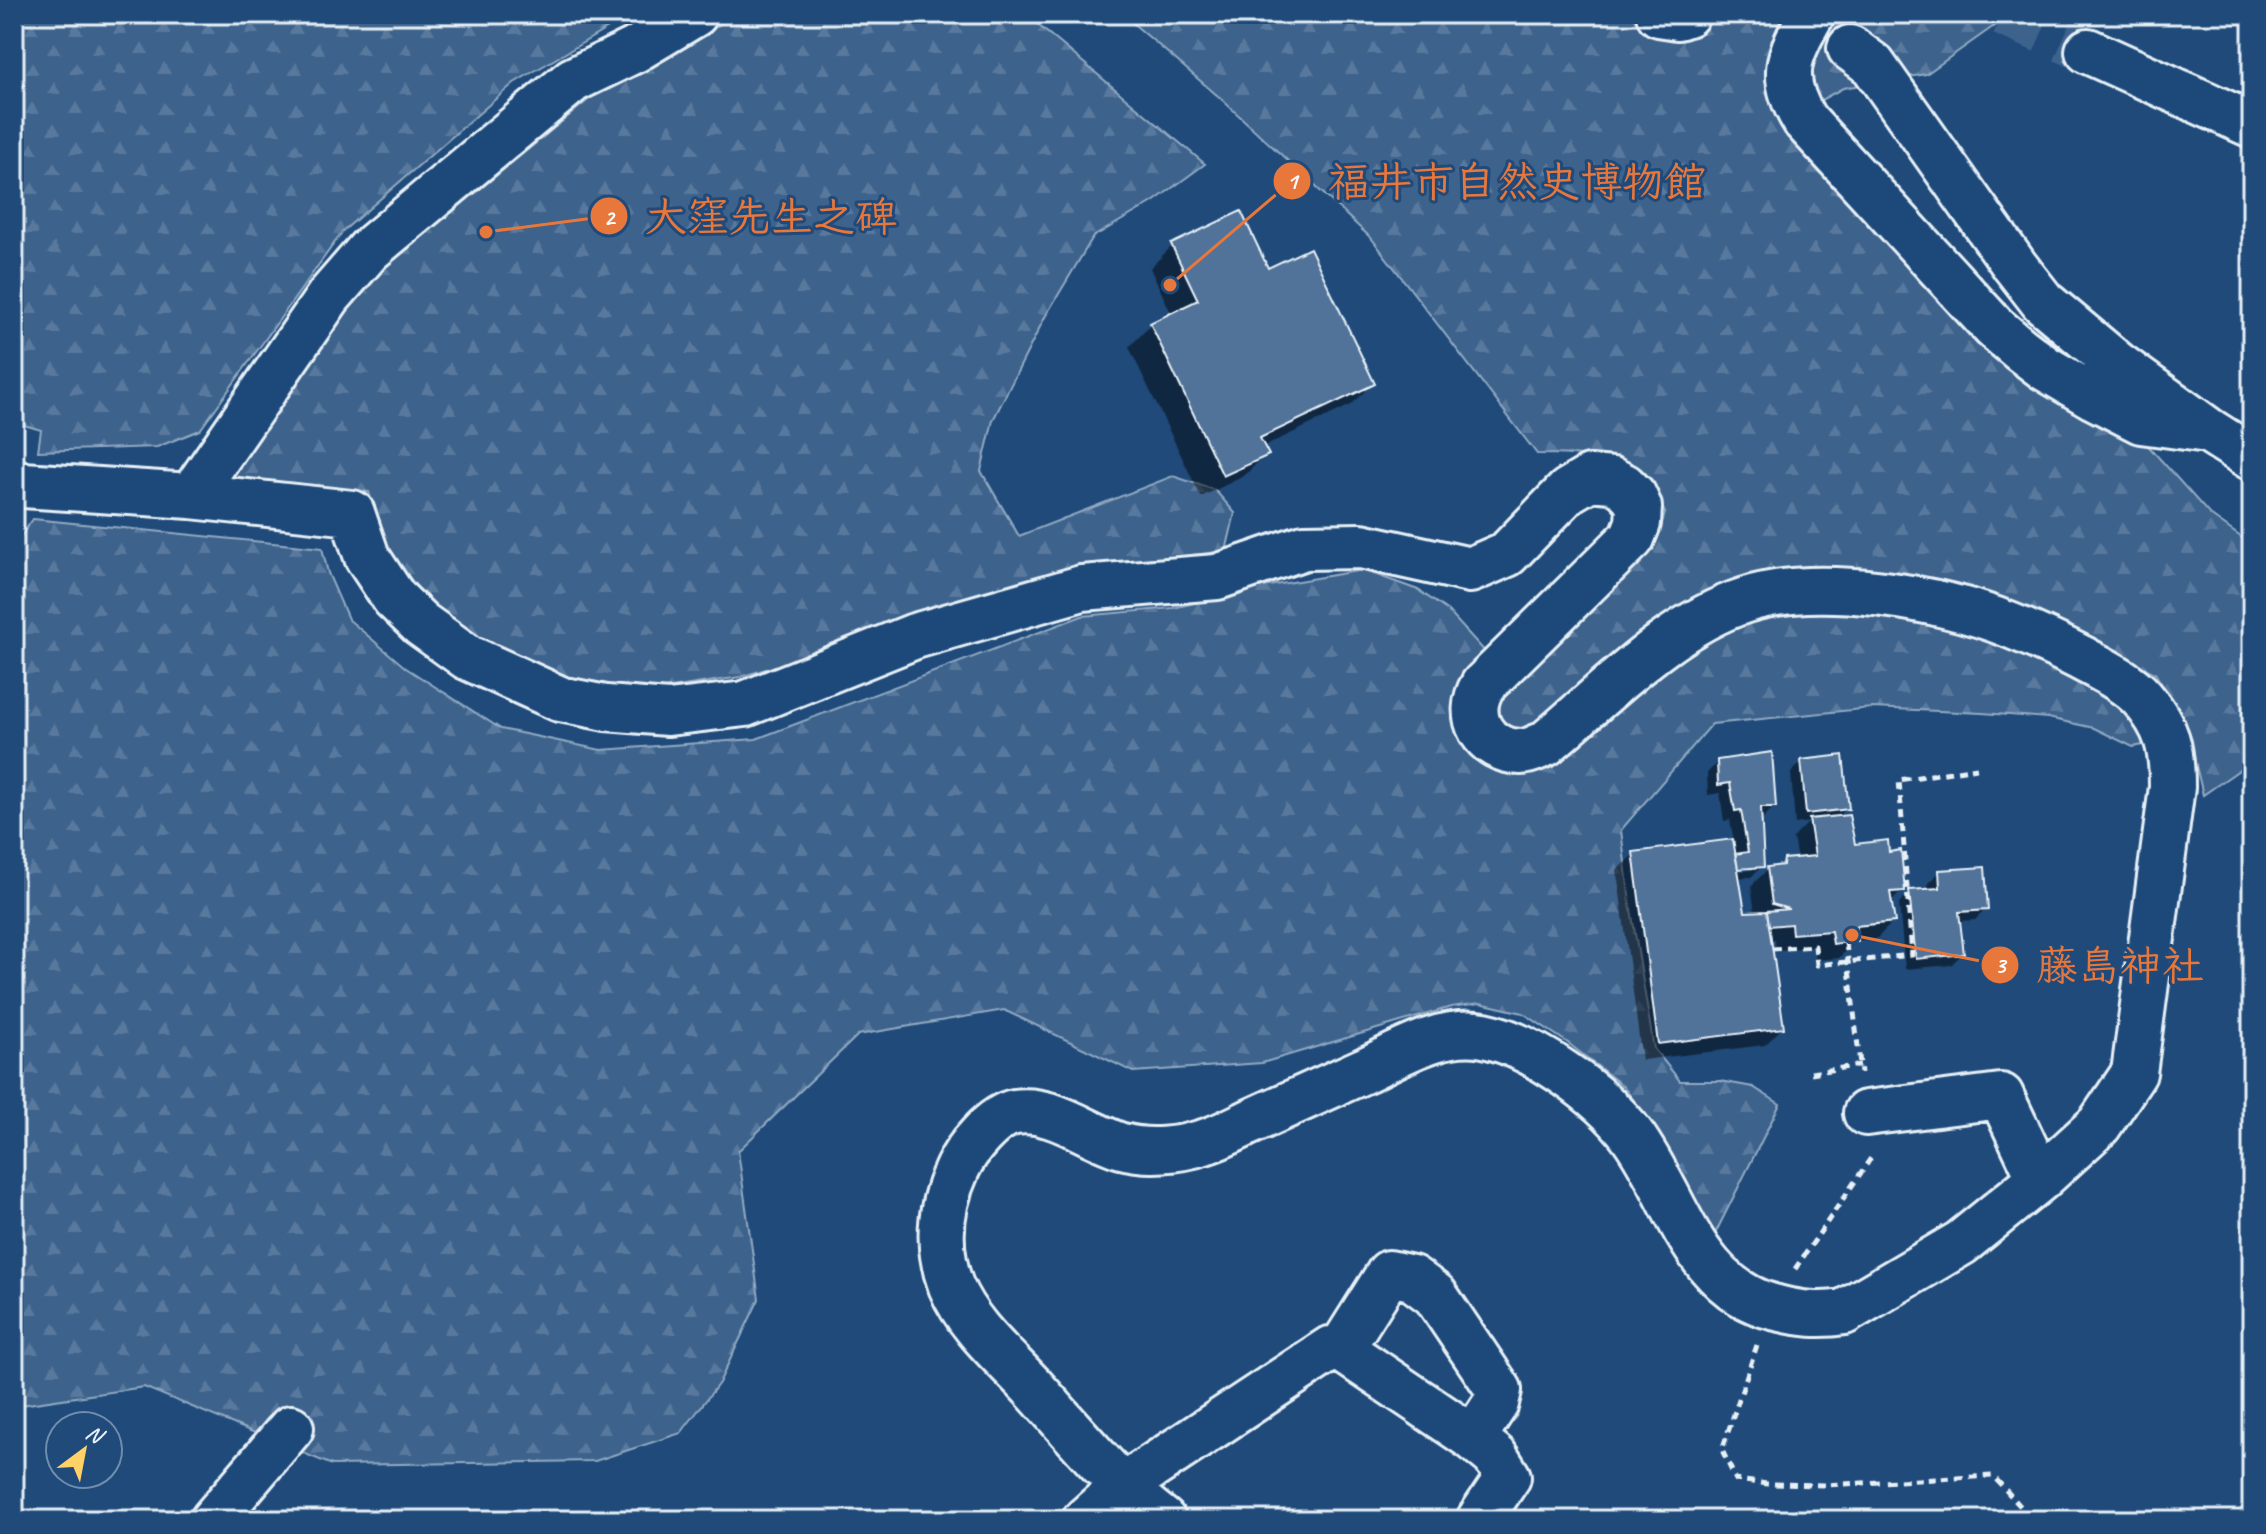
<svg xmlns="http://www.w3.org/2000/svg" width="2266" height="1534" font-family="Caveat,'Klee One',sans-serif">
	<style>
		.forest { fill: url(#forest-firs); stroke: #92aac2; stroke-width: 2 }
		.shadow { fill: #0007; fill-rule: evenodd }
		.building { fill: #517399; stroke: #e8f1f8; stroke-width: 2 }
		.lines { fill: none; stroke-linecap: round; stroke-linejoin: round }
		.minor-tunnel { stroke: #3d638d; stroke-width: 44; stroke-dasharray: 44 22; stroke-linecap: butt }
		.minor-casing { stroke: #e8f1f8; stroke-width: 50 }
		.path { stroke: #e8f1f8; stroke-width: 5; stroke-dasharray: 8 6; stroke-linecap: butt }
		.minor { stroke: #1f4a7a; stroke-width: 44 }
		.leader { fill: none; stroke: #e8773b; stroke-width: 3 }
		.callout-dot { fill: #e8773b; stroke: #1f4a7a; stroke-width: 3 }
		.mark-label { font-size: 24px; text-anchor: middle; font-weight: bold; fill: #fff }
		.callout-label { font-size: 42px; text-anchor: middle; font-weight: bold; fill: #e8773b; stroke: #1f4a7a; stroke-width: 6; stroke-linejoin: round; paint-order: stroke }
	</style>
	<defs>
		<pattern id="forest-firs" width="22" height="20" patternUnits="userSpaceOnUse" patternTransform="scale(2)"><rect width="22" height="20" fill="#3c628c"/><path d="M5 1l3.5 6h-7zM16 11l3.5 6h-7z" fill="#58799d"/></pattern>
	</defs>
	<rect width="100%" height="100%" fill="#1f4a7a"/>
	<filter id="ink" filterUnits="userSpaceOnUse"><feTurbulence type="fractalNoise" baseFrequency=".0125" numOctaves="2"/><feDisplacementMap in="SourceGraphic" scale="16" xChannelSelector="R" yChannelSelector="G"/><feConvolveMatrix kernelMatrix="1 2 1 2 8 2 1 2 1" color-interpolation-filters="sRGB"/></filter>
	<g filter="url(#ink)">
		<path class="forest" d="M14,14h618l-118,69 -171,148 -143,199 -43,17 -119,4 3,-21 -27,-8z
			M737,14h288l180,150 -52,38 -60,35 -48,80 -52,103 -12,51 38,65 154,-60 42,14 20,23 -9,38 -144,17 -154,51 -188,58 -82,13 -82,-7 -81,-29 -61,-45 -51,-66 -14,-51 -148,-11 121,-170 41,-42 210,-173 59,-30z
			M1122,14h889l-85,60 -83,14 -24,13 -18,25 342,314 67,75 42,30v216l-49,34 -11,-46 -13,-36 -24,-40 -47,-24 -312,-75 -257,159 -19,3 -20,-13 -1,-24 157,-156 9,-30c-4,-9 -8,-21 -14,-28 -28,-30 -76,-31 -114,-31l-165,-215 -154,-143z
			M33,519l289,29 6,25 20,46 58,49 95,61 100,21 155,-11 326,-123 91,-8 90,-21 100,-17 55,20 30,21 41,45 5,110 18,9 20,-1 161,-125 45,-25 56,-16 89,3 120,29 128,70 17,34 -15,3 -39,-19 -46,-10 -66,-5 -110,-5 -160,16 -91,106 9,73 24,146 26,32h40l33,6 27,17 -70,140 -47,-99 -16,-27 -24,-32 -55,-43 -45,-30 -43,-10 -29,4 -189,56 -129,9 -129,-62 -146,25 -120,116 21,148 -40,84 -38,50 -86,28 -263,4 -188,-78 -130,19v-860z"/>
		<path class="shadow" d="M1172,246l95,24 106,113 -22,22 -88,42 3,7 -22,22 -43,21 -72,-150 22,-22 21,-10 -22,-47z
			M1718,762l56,45 -11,11h-4l3,48 -11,11 -14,1 6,36 12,-1 -4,-27 17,-17 10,-1 7,-7 12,-1 -4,-22 16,-16 -14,2 -4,-51 11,-11 45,46 -10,10 16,28 34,8 16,36 -13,13 3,19 -17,17 -20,1 -17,18 -23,2 -2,-13 -38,3 -1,-10 -6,1 13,87 -17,17 -123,15 -25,-190 17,-16 100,-13 -4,-21 -6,1 -4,-28 -12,2 -1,-22zM1753,866v4l-25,2v-4z
			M1940,872l46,37 -11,11 -17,1 4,33 -11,11 -46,4 -6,-66 11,-11 19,-1 -1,-8z"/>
		<path class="building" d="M1241,211l27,57 42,-20 65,136 -115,54 9,17 -46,21 -73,-153 48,-23 -27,-56z
			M1772,752l4,55h-15l3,60 -26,2 -3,-15 13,-2 -7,-42 -6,1 -5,-28 -12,2 -1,-25z
			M1843,755l6,54 -43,5 -5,-54z
			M1849,815l6,29 33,-4 1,12 12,-2 4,41 -15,1 5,30 -39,4 2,15 -25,3 -2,-13 -39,3 -1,-10 -22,2 -2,-15 22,-2 -17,-5 -5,-37 16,-2 1,-6 31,-3 -6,-37z
			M1733,839l12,73 22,-1 17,117 -126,16 -25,-192z
			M1985,867l3,43 -29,2 5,42 -48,5 -7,-69 31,-2 -1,-18z"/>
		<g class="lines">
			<path class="minor-tunnel" d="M2002,14l86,37"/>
			<defs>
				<path id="minor" d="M1659,14l19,3 9,-3
					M1812,14c-24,41 -34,64 -7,107l189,206 26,22 25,19 49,29 47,24 67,9
					M1850,48l23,17 142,201 28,36 74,62 91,66 44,28
					M2088,51l164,74
					M14,481l9,4 168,11 161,17 15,44 27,41 27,26 46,33 93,42 46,9 62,5 77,-9 170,-68 167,-48 135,-11 87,-30 57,-1 109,24 37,-16 61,-63 22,-13 22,2 12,6 10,10 5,11 -1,16 -6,15 -149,147c-19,31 0,66 38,67 8,0 16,-5 24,-8 60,-50 125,-120 201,-144 71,-23 195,-3 263,25 25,10 49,21 72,33 20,11 46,23 61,40 26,30 30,51 30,89l-38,286 -35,52 -59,54 -79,64 -117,69c-24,4 -43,2 -67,-4 -84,-19 -100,-112 -145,-173 -30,-40 -99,-90 -148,-100 -42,-8 -85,19 -121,36 -37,17 -74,33 -111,50 -15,7 -31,16 -48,21 -25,8 -56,11 -82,4 -34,-10 -70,-40 -107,-34 -22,4 -49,37 -58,57 -17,37 -21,77 -6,117 17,41 56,73 85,105 40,44 79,93 127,129
					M191,496l138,-200 40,-46 204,-170 62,-30 60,-36
					M1866,1113l135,-17 39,83
					M1341,1349l48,-76 23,5 23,17 64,95 -3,13 -23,35
					M213,1520l78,-92
					M1085,1520l38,-34 207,-137h11l132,89 22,18 13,21 -29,43"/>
			</defs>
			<use href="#minor" class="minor-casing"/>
			<path class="path" d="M1846,943l15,130
				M1772,949l43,-3 2,19 95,-10 -13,-175 78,-12
				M1811,1073l49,-8
				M1795,1269l76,-111 -1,-4
				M1757,1345l-35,105 14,30 31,4 57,1 169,-9 40,44"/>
			<use href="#minor" class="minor"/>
		</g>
	</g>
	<path class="leader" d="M1170 285L1292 181M486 232L609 216M1852 935L2000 965"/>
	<g class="callout-dot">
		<circle cx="1170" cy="285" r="8"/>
		<circle cx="486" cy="232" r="8"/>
		<circle cx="1852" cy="935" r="8"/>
		<circle cx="1292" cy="181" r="20"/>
		<circle cx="609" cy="216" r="20"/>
		<circle cx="2000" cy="965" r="20"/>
	</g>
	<g class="mark-label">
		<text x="1292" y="189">1</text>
		<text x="609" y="225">2</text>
		<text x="2000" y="973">3</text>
	</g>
	<g class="callout-label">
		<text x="1517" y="196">福井市自然史博物館</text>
		<text x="771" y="231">大窪先生之碑</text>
		<text x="2120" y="980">藤島神社</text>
	</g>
	<rect width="2266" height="1534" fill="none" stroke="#1f4a7a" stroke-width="48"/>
	<rect x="24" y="24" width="2218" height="1486" fill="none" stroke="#e8f1f8" stroke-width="3" filter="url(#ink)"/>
	<g transform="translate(84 1450) rotate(32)"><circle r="38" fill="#1f4a7a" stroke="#6f8dac" stroke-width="2"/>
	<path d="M0-6L14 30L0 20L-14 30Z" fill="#ffd166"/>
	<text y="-12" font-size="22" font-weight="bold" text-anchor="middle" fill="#e8f1f8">N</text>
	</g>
</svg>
